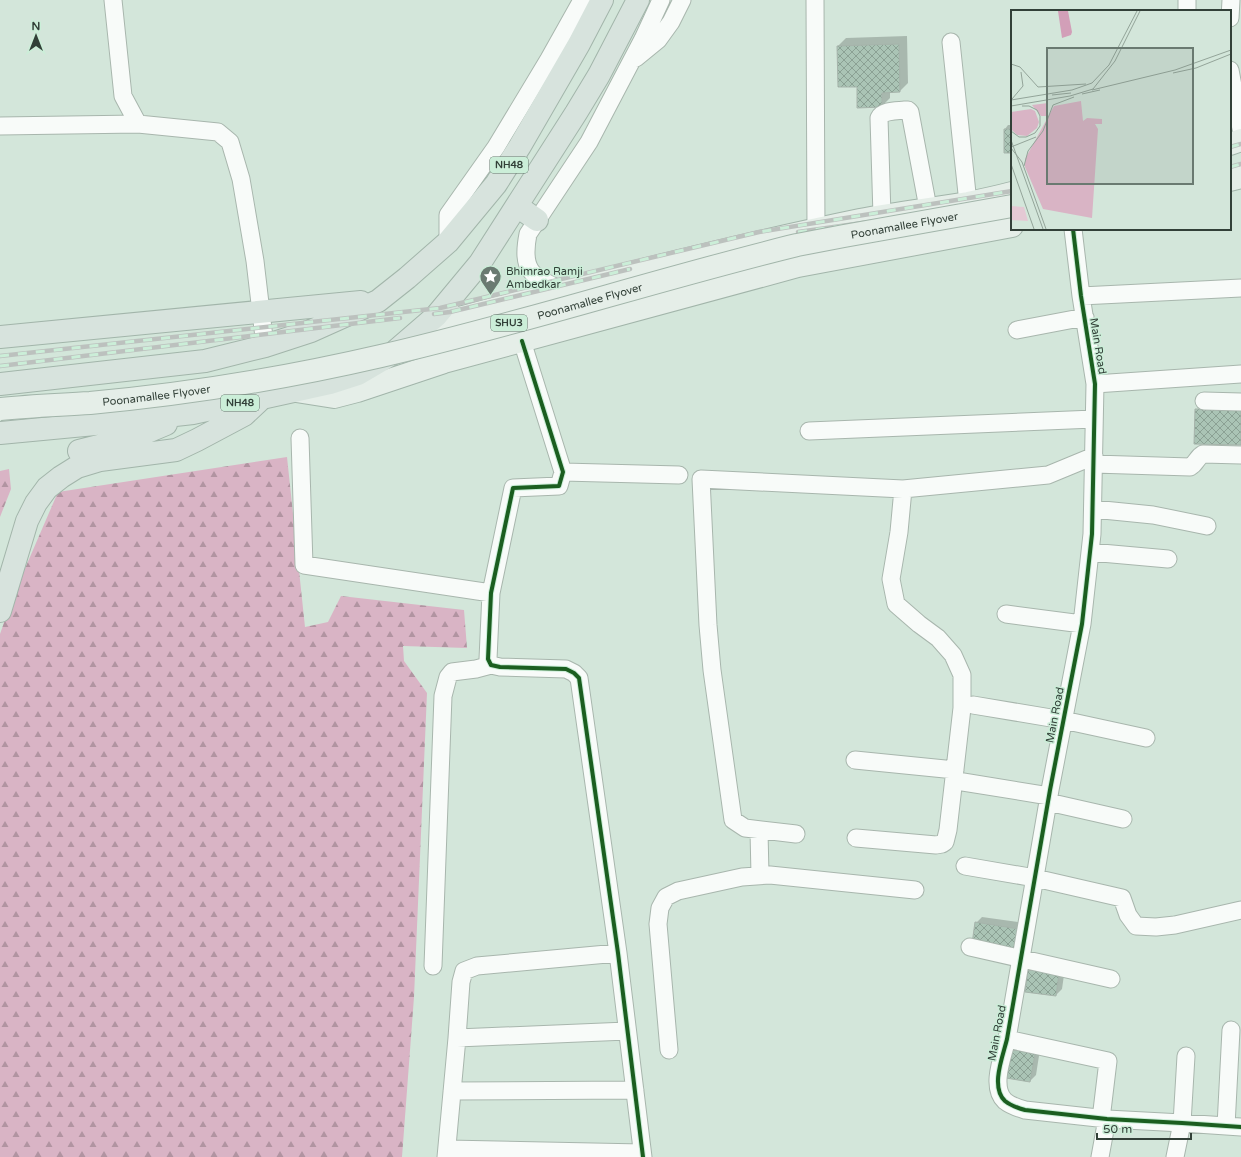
<svg xmlns="http://www.w3.org/2000/svg" width="1241" height="1157" font-family="'Varela Round',sans-serif">
	<style>
		.forest { fill: url(#forest-firs) }
		.shadow { fill: #0003 }
		.building { fill: url(#building-cross-hatch); stroke: #a6b4ab }
		.lines { fill: none; stroke-linecap: round; stroke-linejoin: round }
		.minor-casing { stroke: #a8b6ad; stroke-width: 19 }
		.major-casing { stroke: #a2b5aa; stroke-width: 24 }
		.highway-casing { stroke: #a2b5aa; stroke-width: 24 }
		.minor { stroke: #f8fbf9; stroke-width: 17 }
		.major { stroke: #e5eee8; stroke-width: 22 }
		.highway { stroke: #d7e3dd; stroke-width: 22 }
		.rail-casing { stroke: #bcc1be; stroke-width: 4.5 }
		.rail { stroke: #cbeed8; stroke-width: 3; stroke-dasharray: 9; stroke-linecap: butt }
		.major-bridge-casing { stroke: #a2b5aa; stroke-width: 24; stroke-linecap: butt }
		.major-bridge { stroke: #e5eee8; stroke-width: 22 }
		.cycleway-casing { stroke: #cbeed8; stroke-width: 6 }
		.cycleway { stroke: #1b5e20; stroke-width: 4 }
		.labels { text-anchor: middle; dominant-baseline: central; stroke-width: 3; stroke-linejoin: round; paint-order: stroke }
		.shield { fill: #cbeed8; stroke: #607468; stroke-width: 1 }
		.shield-label { font-size: 10px; font-weight: bold; fill: #324038 }
		.street-label { font-size: 11px; fill: #324038; stroke: #cbeed8 }
		.poi-label { font-size: 11px; fill: #324038; stroke: #cbeed8; text-anchor: start }
		.inset-road { fill: none; stroke: #93a499; stroke-width: 1 }
		.view { fill: #6a7a71; fill-opacity: 0.15; stroke: #6a7a71; stroke-width: 2 }
		.inset-edge { fill: none; stroke: #324038; stroke-width: 2 }
	</style>
	<defs>
		<pattern id="forest-firs" width="22" height="20" patternUnits="userSpaceOnUse"><rect width="22" height="20" fill="#d9b4c5"/><path d="M5 1l3.5 6h-7zM16 11l3.5 6h-7z" fill="#b194a1"/></pattern>
		<pattern id="building-cross-hatch" width="8" height="8" patternUnits="userSpaceOnUse"><rect width="8" height="8" fill="#aac4b5"/><path d="M0 0l8 8M0 8l8-8" fill="none" stroke="#8ba194"/></pattern>
	</defs>
	<rect width="100%" height="100%" fill="#d3e6da"/>
	<path class="forest" d="M287,457l18,170 23,-5 13,-26 123,14 3,38 -64,-2 1,15 23,32 -13,304 -12,160h-402v-523l14,-40 44,-102z
		M9,469l2,20 -11,28v-46z"/>
	<path class="shadow" d="M907,36l1,47 -8,8 -10,1v6l-8,8 -24,-20 -20,-40 8,-8z
		M1008,125h4v27l-7,-23z
		M982,917l43,6 -3,21 -46,-21z
		M1035,964l30,4 -3,21 -6,6 -27,-25z
		M1041,1043l-5,32 -6,6 -18,-36z"/>
	<path class="building" d="M899,44l1,48 -18,1v14l-25,1v-21h-19l-1,-41z
		M1004,129h8v24h-8z
		M1195,409h46v36l-47,-1z
		M975,922l44,7 -3,22 -44,-7z
		M1028,969l31,5 -3,22 -31,-4z
		M1011,1045l25,4 -6,33 -24,-4z"/>
	<g class="lines">
		<defs>
			<path id="minor" d="M113,0l10,96 15,28 80,8 12,10 11,37 14,82 10,85
				M815,0l1,230
				M1187,0v11
				M1230,18l1,-18
				M951,42l17,161
				M636,58l22,-18 13,-18 11,-22
				M1230,70l11,59
				M0,126l138,-2
				M882,216l-3,-98c4,-8 18,-7 26,-8h3l2,2 18,96
				M1073,229l8,67 14,88 -3,150 -10,90 -32,166 -43,249c-4,17 -17,48 -2,62 6,5 13,7 20,9l82,9 75,4 59,4
				M448,242v-27l48,-68 53,-88 33,-59
				M562,290c-31,-13 -41,-20 -34,-56l61,-92 54,-103 18,-39
				M1081,296l160,-8
				M1017,330l68,-13
				M522,341l41,131 -4,14 -46,2 -22,105 -3,66 3,6 9,2 66,2 8,4 5,5 39,275 25,204
				M1095,384l146,-10
				M1204,401l37,1
				M809,431l285,-12
				M300,438l4,127 187,28
				M1094,464l96,3c7,-4 6,-9 13,-13l38,1
				M563,472l116,3
				M1093,509l60,6 54,11
				M1090,552l78,7
				M1006,614l76,10
				M973,705l90,15 83,18
				M855,760l100,10
				M963,782l86,14
				M1048,802l75,17
				M759,831l1,44
				M796,834l-51,-6 -12,-8 -21,-150 -4,-45 -7,-146 202,10 145,-14 46,-19
				M856,838l80,7 6,-1 3,-2 3,-12 14,-122v-33l-9,-20 -15,-17 -19,-14 -23,-20 -5,-25 8,-47 4,-43
				M965,866l70,12 87,20 6,17 8,11 20,1 19,-2 66,-15
				M970,947l141,32
				M618,953l-141,13 -13,5 -3,11 -4,56 170,-7
				M433,966l10,-270 5,-19 4,-5 24,-3 15,-4
				M1007,1039l101,22 -7,58
				M669,1050l-11,-126 2,-16 6,-11 12,-6 64,-14 28,-2 145,15
				M452,1091l183,-1
				M1226,1126l5,-96
				M447,1149l195,4
				M446,1157l11,-119
				M1100,1157l7,-38
				M1175,1157l7,-34 4,-67"/>
			<path id="major" d="M1230,144l11,-4
				M1230,180l11,-3
				M447,357l-5,-23 5,-8 12,-8c133,-36 266,-70 401,-98 36,-7 72,-11 108,-17 15,-3 29,-6 44,-10
				M296,391l38,6 23,-6 87,-29 354,-96 214,-40"/>
			<path id="highway" d="M517,206l20,14
				M0,337l361,-35
				M0,384l205,-23 60,-15 46,-15 67,-30 29,-23 41,-36 48,-58 24,-38 59,-102 23,-44
				M0,433l95,-9 98,-11 137,-30 28,-9 34,-20 44,-38 44,-53 96,-150 23,-38 39,-75
				M79,451l56,-14 31,-13
				M0,611l27,-90 9,-18 11,-15 14,-11 16,-10 23,-7 76,-10 21,-10 47,-25 16,-15"/>
		</defs>
		<use href="#minor" class="minor-casing"/>
		<use href="#major" class="major-casing"/>
		<use href="#highway" class="highway-casing"/>
		<use href="#minor" class="minor"/>
		<use href="#major" class="major"/>
		<use href="#highway" class="highway"/>
		<defs>
			<path id="rail" d="M1230,147l11,-3
				M1230,167l11,-3
				M798,232l214,-30
				M434,314l16,-2 180,-43
				M0,356l440,-48 319,-76 253,-41
				M0,366l400,-48"/>
		</defs>
		<use href="#rail" class="rail-casing"/>
		<use href="#rail" class="rail"/>
		<defs>
			<g id="major-bridge">
				<path id="s1" d="M0,409c30,-3 60,-4 90,-6 98,-9 196,-25 291,-47 140,-32 277,-77 416,-111l47,-9 168,-30"/>
			</g>
		</defs>
		<use href="#major-bridge" class="major-bridge-casing"/>
		<use href="#major-bridge" class="major-bridge"/>
		<defs>
			<path id="cycleway" d="M1073,229l8,67 14,88 -3,150 -10,90 -32,166 -43,249c-4,17 -17,48 -2,62 6,5 13,7 20,9l82,9 75,4 59,4
				M522,341l41,131 -4,14 -46,2 -22,105 -3,66 3,6 9,2 66,2 8,4 5,5 39,275 25,204"/>
		</defs>
		<use href="#cycleway" class="cycleway-casing"/>
		<use href="#cycleway" class="cycleway"/>
	</g>
	<defs>
		<symbol id="sight-pin" viewBox="-11 -11 22 30"><path d="M0 17L-7.5 6A9.5 9.5 0 1 1 7.5 6Z" fill="#6a7a71" stroke="#cbeed8"/><path d="M0-6L1.8-2.2L6-1.7L2.9 1.2L3.7 5.4L0 3.3L-3.7 5.4L-2.9 1.2L-6-1.7L-1.8-2.2Z" fill="#fff"/></symbol>
	</defs>
	<g fill-rule="evenodd">
		<use href="#sight-pin" x="478" y="264" width="25" height="34"/>
	</g>
	<g class="labels">
		<g class="shield">
			<rect x="490" y="157" width="38" height="16" rx="3"/>
			<rect x="491" y="315" width="36" height="16" rx="3"/>
			<rect x="221" y="395" width="38" height="16" rx="3"/>
		</g>
		<g class="shield-label">
			<text x="509" y="165">NH48</text>
			<text x="509" y="323">SHU3</text>
			<text x="240" y="403">NH48</text>
		</g>
		<g class="street-label">
			<text stroke="none"><textPath href="#s1" startOffset="925">Poonamallee Flyover</textPath></text>
			<text stroke="none"><textPath href="#s1" startOffset="601">Poonamallee Flyover</textPath></text>
			<text transform="translate(1098 346) rotate(81)">Main Road</text>
			<text stroke="none"><textPath href="#s1" startOffset="157">Poonamallee Flyover</textPath></text>
			<text transform="translate(1055 715) rotate(-79)">Main Road</text>
			<text transform="translate(997 1033) rotate(-79)">Main Road</text>
		</g>
		<g class="poi-label">
			<text x="506" y="271">Bhimrao Ramji<tspan x="506" dy="13">Ambedkar</tspan></text>
		</g>
	</g>
	<g transform="translate(1011 10)">
		<rect width="220" height="220" fill="#d3e6da"/>
		<path d="M70,91l2,20 4,-3 15,1v5h-7l3,5 -6,89 -49,-9 -18,-42v-8l29,-53zM37,93l-2,13h-5l-9,-11zM20,99l4,2 4,11 -2,6 -10,8 -10,-1 -6,-6v-17z" fill="#d9b4c5"/>
		<path d="M0,196l13,1 4,14 -17,-1z" fill="#e4c9d4"/>
		<path d="M47,1h10l4,21 -1,3 -9,3z" fill="#d29fb8"/>
		<path class="inset-road" d="M0,54l9,3 18,20 48,-3M164,60l56,-20M162,63l23,-5 35,-14M81,80l83,-20M71,84l18,-4M41,85l19,-2M1,89l11,-13 -2,-14M0,90l61,-10 20,-7 17,-18 28,-54M0,96l59,-10 23,-7 22,-28 25,-50M0,121l8,6h7l9,-4 5,-7v-10l-3,-6 -8,-4h-7M0,130l32,89M0,137l25,-10M0,138l11,14 24,67M0,154l23,65M13,156l4,-15 15,-20 10,-26 21,-8"/>
		<path class="view" d="M36,38h146v136h-146z"/>
		<rect width="220" height="220" class="inset-edge"/>
	</g>
	<g transform="translate(36 36)" stroke="#cbeed8" stroke-width="3" paint-order="stroke">
	<path d="M0-3L7 15L0 10L-7 15Z" fill="#324038"/>
	<text y="-6" font-size="11" font-weight="bold" text-anchor="middle" fill="#324038">N</text>
	</g>
	<path d="M1097 1133v6h94v-6" fill="none" stroke="#324038" stroke-width="2"/>
	<text x="1103" y="1133" font-size="12" fill="#324038" stroke="#cbeed8" stroke-width="3" paint-order="stroke">50 m</text>
</svg>
